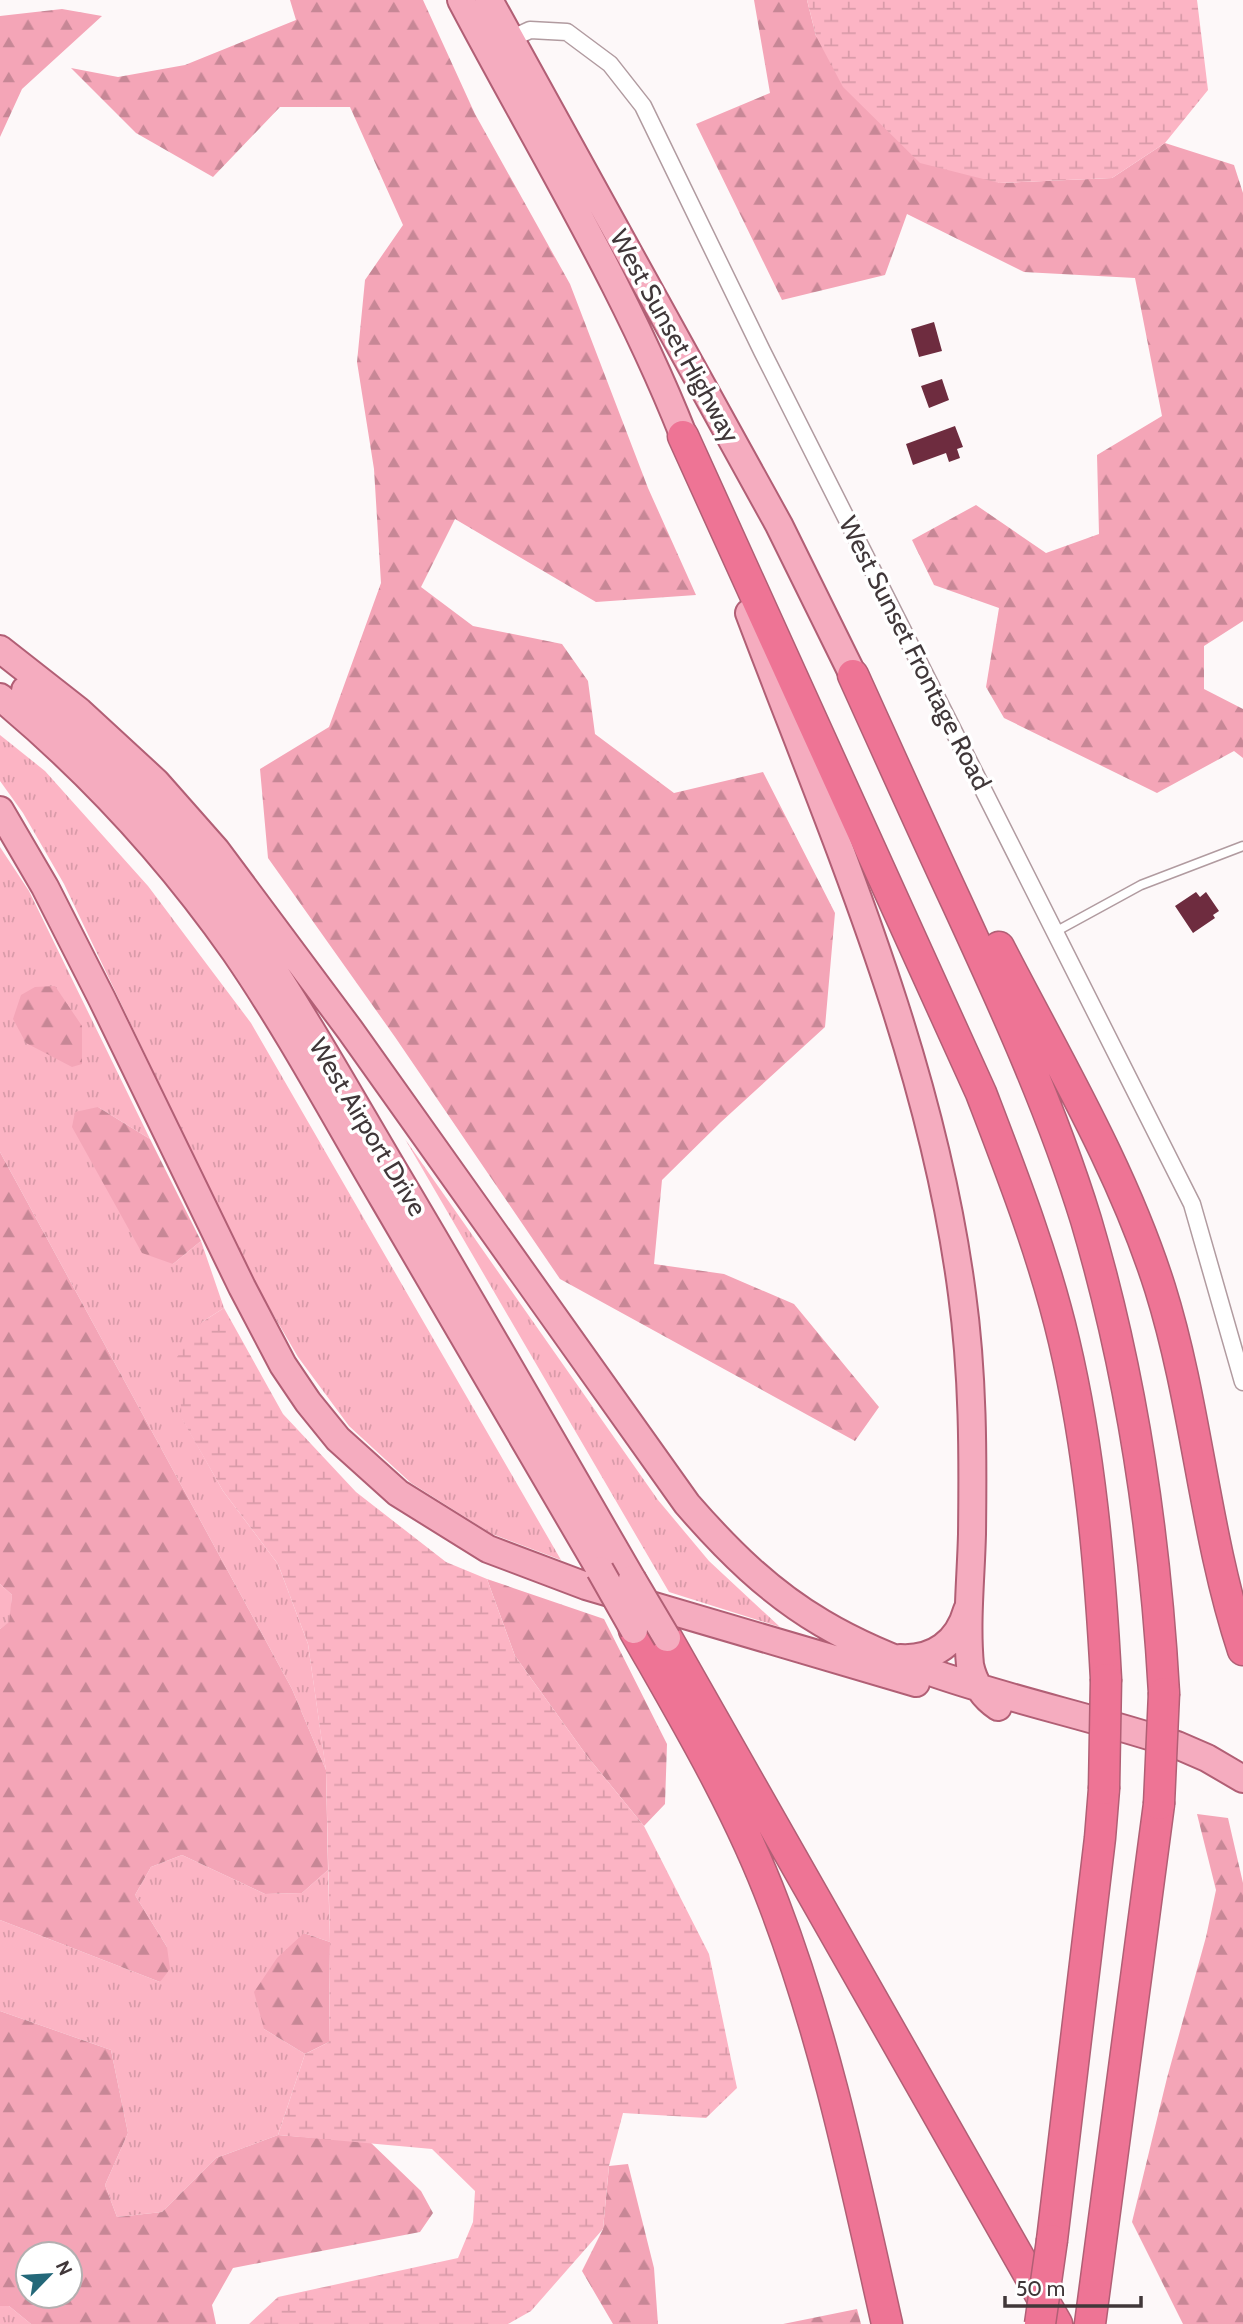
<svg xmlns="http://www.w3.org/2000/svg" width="1243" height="2324" font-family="Cabin,sans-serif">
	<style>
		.grass { fill: url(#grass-tufts) }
		.forest { fill: url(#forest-firs); fill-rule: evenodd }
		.wetland { fill: url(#wetland-marsh) }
		.building { fill: #6e2c3f }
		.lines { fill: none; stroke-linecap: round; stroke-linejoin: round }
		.lane-casing { stroke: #b19ba0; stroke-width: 11 }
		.street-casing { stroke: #b19ba0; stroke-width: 19 }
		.primary-casing { stroke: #b15f75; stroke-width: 30 }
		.highway-casing { stroke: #b15f75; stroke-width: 33 }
		.lane { stroke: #fff; stroke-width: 8 }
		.street { stroke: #fff; stroke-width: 16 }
		.primary { stroke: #f5acbf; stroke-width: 26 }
		.highway { stroke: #ee7495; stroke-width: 30 }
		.primary-bridge-casing { stroke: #b15f75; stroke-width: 30; stroke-linecap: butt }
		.highway-bridge-casing { stroke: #b15f75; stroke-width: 33; stroke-linecap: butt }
		.primary-bridge { stroke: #f5acbf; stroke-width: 26 }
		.highway-bridge { stroke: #ee7495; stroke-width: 30 }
		.labels { text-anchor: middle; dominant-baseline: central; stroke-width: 7; stroke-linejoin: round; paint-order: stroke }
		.street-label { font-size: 26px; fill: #403739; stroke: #fff }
	</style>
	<defs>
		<pattern id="grass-tufts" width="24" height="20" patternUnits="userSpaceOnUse" patternTransform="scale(1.75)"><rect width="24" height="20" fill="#fcb4c4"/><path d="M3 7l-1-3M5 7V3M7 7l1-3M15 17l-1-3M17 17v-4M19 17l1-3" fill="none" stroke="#d99ba9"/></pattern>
		<pattern id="forest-firs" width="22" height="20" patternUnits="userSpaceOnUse" patternTransform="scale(1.75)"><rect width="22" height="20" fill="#f4a5b7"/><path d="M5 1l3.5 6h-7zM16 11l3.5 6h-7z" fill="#c78796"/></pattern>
		<pattern id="wetland-marsh" width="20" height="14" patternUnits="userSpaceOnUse" patternTransform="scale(1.75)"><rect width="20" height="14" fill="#fcb4c4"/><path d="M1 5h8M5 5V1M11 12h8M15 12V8" fill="none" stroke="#d99ba9"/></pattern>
	</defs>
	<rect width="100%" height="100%" fill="#fdf8f9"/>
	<path class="grass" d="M0,735l45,36 103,115 103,137 310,537 -69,-26 -81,-51 -62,-57 -51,-69 -46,-79 -188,-394 -41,-71 -23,-32z
		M0,847l29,44 121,248 -52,-32 75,157 28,-23 23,67 -22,14 -20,96 41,73 55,73 30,80 18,126 -34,-81 -292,-537z
		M405,1139l253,361 51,61 71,66 -111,-35z
		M0,1584l12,11 -2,27 -10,7z
		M182,1855l83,39 37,-1 26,-23 2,72 -26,-9 -40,96 41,25 -27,81 -62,23 -54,54 -45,5 -12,-32 23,-52 -17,-83 -111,-39v-91l160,62 7,-35 -32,-52 16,-28z
		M0,2306h9l22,18h-31z"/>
	<path class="forest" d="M290,0h133l52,114 95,170 78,204 48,107 -100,7 -141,-83 -34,68 52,39 89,18 26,37 7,53 79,59 89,-21 72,141 -10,114 -104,95 -59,58 -8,84 70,10 70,30 85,103 -24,34 -295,-162 -165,-242 -127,-179 -8,-89 69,-42 52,-144 -7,-114 -17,-107 8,-82 38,-55 -53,-118h-70l-67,70 -77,-44 -65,-65 47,9 67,-12 111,-45z
		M754,0h53l9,36 183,147 113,-5 53,-35 69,22 9,28v428l-39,25v43l39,20v49l-9,-7 -77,42 -153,-75 -18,-31 13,-79 -65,-23 -22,-45 64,-35 70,48 53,-19 -2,-79 65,-39 -27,-138 -111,-6 -117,-58 -22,61 -103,25 -86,-176 74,-31z
		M62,9l40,7 -80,73 -22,48v-121z
		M55,986l27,40v38l-10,3 -46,-24 -13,-24 8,-24 14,-8z
		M98,1107l52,32 51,102 -28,23 -31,-11 -70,-126 3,-15z
		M0,1152l292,537 34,81 2,100 -26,23 -37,1 -83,-39 -31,12 -16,28 32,52 3,22 -10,13 -160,-62v-291l9,-7 3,-27 -12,-11z
		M487,1579l117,40 63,125 -2,60 -21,22 -57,-70 -72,-100z
		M1197,1814l31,4 15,65v441h-60l-51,-102 35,-144 39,-141 10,-47z
		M304,1933l26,9 -1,100 -24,12 -41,-25 -10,-37 23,-34z
		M0,2011l111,39 17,83 -23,52 12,32 45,-5 54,-54 62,-23 92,7 51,49 12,22 -13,19 -187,36 -21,37 4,19h-185l-22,-18h-9zM28,2254h42v42h-42z
		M628,2164l26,104 4,56h-45l-31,-53 21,-42 6,-63z
		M857,2309l4,15h-78z"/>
	<path class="wetland" d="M807,0h390l11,90 -43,53 -53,35 -113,5 -79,-20 -77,-76 -27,-51z
		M224,1308l59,106 73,78 90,70 41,17 28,77 72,100 57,70 65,128 28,134 -31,30 -83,-5 -14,53 -6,63 -72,82 -23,13h-259l29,-27 180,-39 15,-36 2,-31 -43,-42 -154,-14 27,-81 24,-12 1,-100 -4,-171 -18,-127 -30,-80 -55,-73 -41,-72 -5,-62 25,-35z"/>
	<path class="building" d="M934,322l8,29 -23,6 -8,-28z
		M942,379l7,21 -20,8 -8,-22z
		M955,426l8,21 -6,2 3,9 -11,4 -3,-9 -33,12 -7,-21z
		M1196,892l4,5 6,-5 13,19 -6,4 2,3 -22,15 -18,-27z"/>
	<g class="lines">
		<defs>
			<path id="lane" d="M1055,932l86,-47 102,-39"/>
			<path id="street" d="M504,42l26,-12 37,2 43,32 33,42 119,245 430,853 51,178"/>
			<path id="primary" d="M461,0c79,150 170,296 230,455
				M489,0l290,525 74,150
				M749,613c84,222 182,443 213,681 11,80 11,160 10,240 -1,43 -6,88 -2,131 4,18 13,32 28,42
				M0,649l79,62 77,71 60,68 134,180 337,474c40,46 82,88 135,119 104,62 240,83 355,122l30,13 36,21
				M25,690c86,74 165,158 230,252 52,77 97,158 144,237 79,133 156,267 233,400
				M0,697c89,74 169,161 235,255 55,80 100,165 149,248 72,123 144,246 216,370
				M0,810l45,77 57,112 140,288 41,78 25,37 30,37 60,54 90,56 98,37 330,97
				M900,1658c34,2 58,-16 67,-48"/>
			<path id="highway" d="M683,436l298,657c31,81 63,163 83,248 26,110 36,225 42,338
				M853,675c34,75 68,151 103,226 48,104 96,209 130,319 46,155 69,312 78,473
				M999,947c57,111 123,221 161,341 37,118 44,244 83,362
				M634,1630c50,88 104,178 140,274 52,136 81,278 113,420
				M667,1638l390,686
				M1052,2240l48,-402 4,-49
				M1090,2324l69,-520"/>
		</defs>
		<use href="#lane" class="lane-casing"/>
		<use href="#street" class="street-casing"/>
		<use href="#primary" class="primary-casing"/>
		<use href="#highway" class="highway-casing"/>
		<use href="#lane" class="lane"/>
		<use href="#street" class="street"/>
		<use href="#primary" class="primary"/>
		<use href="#highway" class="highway"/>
		<defs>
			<path id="primary-bridge" d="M600,1570l34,60
				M632,1579l35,59"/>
			<path id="highway-bridge" d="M1104,1789l2,-110
				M1159,1804l5,-111
				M1040,2324l12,-84"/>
		</defs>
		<use href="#primary-bridge" class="primary-bridge-casing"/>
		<use href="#highway-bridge" class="highway-bridge-casing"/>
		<use href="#primary-bridge" class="primary-bridge"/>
		<use href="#highway-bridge" class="highway-bridge"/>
	</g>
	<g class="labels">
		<g class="street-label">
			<text transform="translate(675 336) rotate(61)">West Sunset Highway</text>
			<text transform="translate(915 653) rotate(63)">West Sunset Frontage Road</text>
			<text transform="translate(368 1127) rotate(59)">West Airport Drive</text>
		</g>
	</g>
	<g transform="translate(49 2275) rotate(65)"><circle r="33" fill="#ffffff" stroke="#b3afb0" stroke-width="2"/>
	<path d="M0-5L12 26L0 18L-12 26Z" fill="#246879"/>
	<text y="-10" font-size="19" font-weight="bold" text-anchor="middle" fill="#403739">N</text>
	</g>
	<path d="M1005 2296v10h136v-10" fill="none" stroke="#403739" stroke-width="3.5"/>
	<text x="1016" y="2296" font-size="21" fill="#403739" stroke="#ffffff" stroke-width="5" paint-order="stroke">50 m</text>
</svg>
